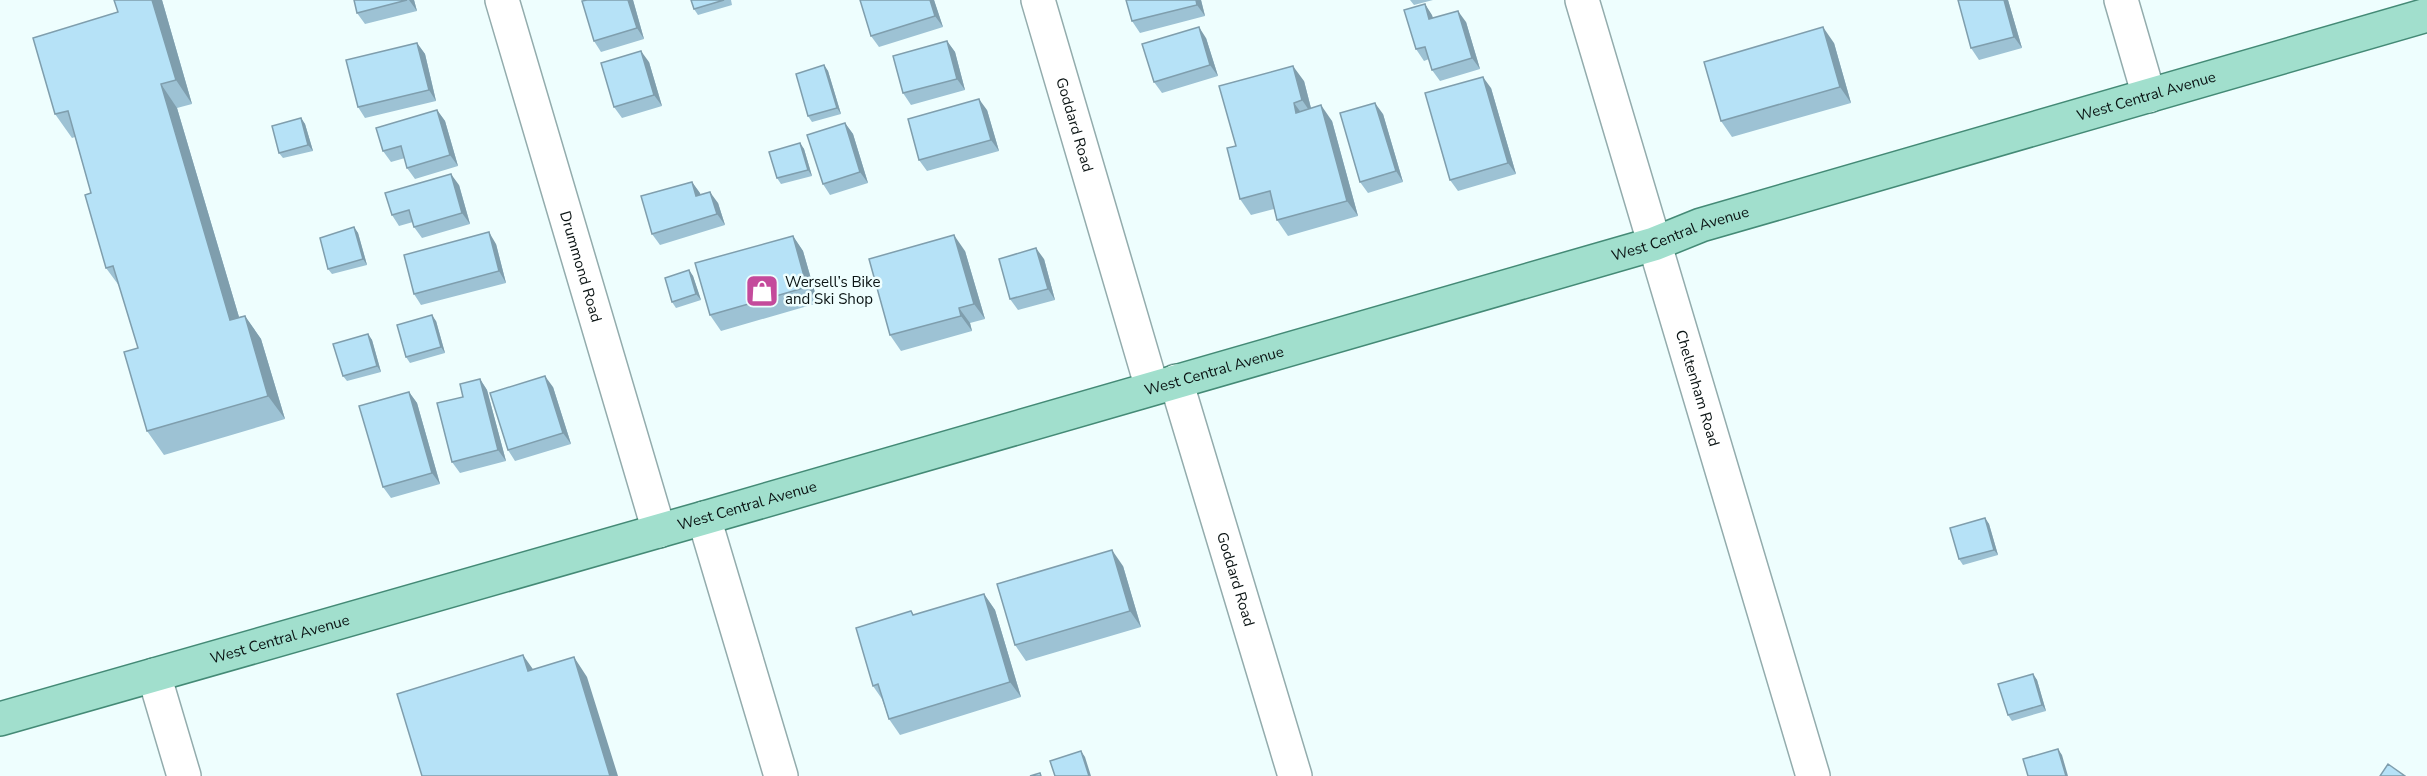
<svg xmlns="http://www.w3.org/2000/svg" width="2427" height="776" font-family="'Nunito Sans',sans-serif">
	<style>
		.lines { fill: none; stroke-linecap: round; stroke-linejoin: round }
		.minor-casing { stroke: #93acad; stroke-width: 36 }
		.major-casing { stroke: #448a76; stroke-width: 36 }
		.minor { stroke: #fff; stroke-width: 33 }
		.major { stroke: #a1dfcd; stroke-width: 33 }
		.wall { fill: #9dc2d4 }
		.shaded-wall { fill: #7f9ead }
		.building { fill: #b6e2f7; stroke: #7f9ead; stroke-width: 1.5 }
		.labels { text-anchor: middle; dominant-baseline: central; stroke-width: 5; stroke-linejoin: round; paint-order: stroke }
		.street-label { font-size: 15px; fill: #0a1313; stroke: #eefefe }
		.poi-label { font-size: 15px; fill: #0a1313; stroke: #eefefe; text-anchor: start }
	</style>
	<rect width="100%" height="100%" fill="#eefefe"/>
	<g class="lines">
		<defs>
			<g id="minor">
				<path id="s1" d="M502,0l157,531"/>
				<path id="s2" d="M1038,0l114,388"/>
				<path id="s3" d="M1582,0l231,776"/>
				<path d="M2121,0l28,96"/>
				<path id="s4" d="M1176,381l119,395"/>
				<path d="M704,518l77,258"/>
				<path d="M154,675l30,101"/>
			</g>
			<g id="major">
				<path id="s5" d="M0,719l704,-201 950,-274 47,-19 726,-210"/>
			</g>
		</defs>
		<use href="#minor" class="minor-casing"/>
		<use href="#major" class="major-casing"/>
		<use href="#minor" class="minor"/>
		<use href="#major" class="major"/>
	</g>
	<path class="wall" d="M162,0l30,104 -15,4 62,209 6,-1 16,23 24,80 -121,36 -17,-24 -9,-83 -18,-61 -14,-19 -15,-75 -16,-56 -3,1 -17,-24 63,-102z
		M354,0h60l3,11 -52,13 -8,-11z
		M633,0l11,39 -43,13 -7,-11z
		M691,0h40l1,5 -34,10 -4,-6z
		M860,0h74l9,27 -64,20 -8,-11z
		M1126,0h75l4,16 -65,17 -8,-12z
		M1410,0h23l-19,5z
		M2008,0l14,48 -43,12 -8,-12z
		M1425,4l8,14 33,4 14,47 -40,12 -8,-11 -3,-11 -5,2 -8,-12z
		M1206,38l12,38 -56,17 -8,-11z
		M947,41l8,11 10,38 -54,15 -8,-12z
		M417,43l8,11 11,47 -71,17 -7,-11z
		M1834,43l17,60 -119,34 -11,-16z
		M649,62l13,44 -40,12 -8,-11z
		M824,65l4,6 13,43 -29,8 -4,-6z
		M1304,81l7,27 21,13 26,95 -70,20 -11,-16 -3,-11 -23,6 -11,-16 -4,-53z
		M1491,88l25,86 -58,17 -8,-11z
		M437,110l8,11 13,45 -43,13 -8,-11 -2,-10 -14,4 -8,-11z
		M987,110l12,41 -72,20 -8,-11z
		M1383,114l20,68 -35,11 -8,-11z
		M301,118l4,6 8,27 -30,7 -4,-5z
		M845,123l8,11 15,49 -38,12 -7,-11z
		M800,143l4,6 8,27 -31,8 -4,-6z
		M692,182l9,13 17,8 7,22 -65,20 -8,-11z
		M459,185l11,39 -48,14 -8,-11 -1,-5 -14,4 -7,-11z
		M354,227l4,6 9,32 -35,9 -4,-5z
		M793,236l10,15 15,52 -97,28 -11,-16z
		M496,244l10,39 -85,22 -7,-11z
		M965,251l20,68 -15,4 2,8 -71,20 -11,-16z
		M1044,259l11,41 -37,10 -8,-11z
		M689,270l4,6 8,24 -25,8 -4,-6z
		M436,321l9,32 -35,10 -4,-6z
		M368,334l4,6 9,32 -34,9 -4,-5z
		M480,379l7,11 19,71 -46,12 -8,-11 11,-65z
		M553,387l18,57 -56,17 -7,-11z
		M409,392l8,11 23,81 -49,14 -8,-11z
		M1985,518l4,6 9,31 -35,10 -4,-6z
		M1123,566l18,61 -115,34 -11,-16z
		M984,594l11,16 26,87 -121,38 -11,-16 -7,-20 -9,-13 38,-75 3,4z
		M2033,674l4,6 9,31 -34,10 -4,-6z"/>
	<path class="shaded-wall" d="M152,0h10l30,104 -16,-24z
		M409,0h5l3,11z
		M628,0h5l11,39 -7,-11z
		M930,0h4l9,27 -8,-11z
		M1196,0h5l4,16 -8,-11z
		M2004,0h4l14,48 -8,-11z
		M1425,4l7,11 5,15 -8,-11z
		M1458,11l8,11 14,47 -8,-11z
		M1199,27l7,11 12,38 -8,-11z
		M1823,27l11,16 17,60 -11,-16z
		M947,41l8,11 10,38 -8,-11z
		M417,43l8,11 11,47 -7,-11z
		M641,51l8,11 13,44 -8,-11z
		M824,65l4,6 13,43 -4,-6z
		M1293,66l11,15 9,35 -11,-16z
		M1483,77l8,11 25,86 -8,-11z
		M161,84l16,24 70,236 -17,-24z
		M979,99l8,11 12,41 -8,-11z
		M1294,103l11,15 -9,-5z
		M1375,103l8,11 20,68 -7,-11z
		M1321,105l11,16 26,95 -11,-15z
		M437,110l8,11 13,45 -8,-11z
		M301,118l4,6 8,27 -5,-6z
		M845,123l8,11 15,49 -8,-11z
		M800,143l4,6 8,27 -4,-6z
		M451,174l8,11 11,39 -8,-11z
		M692,182l8,11 4,15 -8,-12z
		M710,192l8,11 7,22 -8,-11z
		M354,227l4,6 9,32 -4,-6z
		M489,232l7,12 10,39 -7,-12z
		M954,235l11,16 20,68 -11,-15z
		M793,236l10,15 15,52 -11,-16z
		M1036,248l8,11 11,41 -7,-11z
		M689,270l4,6 8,24 -5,-6z
		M959,308l11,15 2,8 -11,-15z
		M432,315l4,6 9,32 -4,-6z
		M245,316l16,23 24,80 -17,-23z
		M368,334l4,6 9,32 -4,-6z
		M545,376l8,11 18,57 -8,-11z
		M480,379l7,11 19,71 -8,-11z
		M409,392l8,11 23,81 -8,-11z
		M1985,518l4,6 9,31 -4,-5z
		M1112,550l11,16 18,61 -11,-16z
		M984,594l11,16 26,87 -11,-15z
		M523,655l14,20 -9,-4z
		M574,657l13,20 31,99h-8z
		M2033,674l4,6 9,31 -4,-6z
		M2058,749l4,6 6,21h-2z
		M1081,751l4,6 6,19h-2z"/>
	<path class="building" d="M114,0h38l24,80 -15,4 69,236 15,-4 23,80 -121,35 -23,-79 14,-4 -25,-82 -7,2 -21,-73 6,-2 -23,-82 -13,3 -22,-76 85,-26z
		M354,0h53l-50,13z
		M587,0h41l9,28 -43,13 -12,-40z
		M691,0h33l-30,9z
		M860,0h70l5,16 -64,20z
		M1126,0h70l1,5 -65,16z
		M1958,0h46l10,37 -43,11z
		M1425,4l4,15 29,-8 14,47 -40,12 -7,-23 -9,2 -12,-39z
		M1199,27l11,38 -56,17 -12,-38z
		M1823,27l17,60 -119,34 -17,-59z
		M947,41l10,38 -54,14 -10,-37z
		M417,43l12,47 -71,17 -12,-47z
		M641,51l13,44 -40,12 -13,-44z
		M824,65l13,43 -29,8 -12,-42z
		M1293,66l9,34 -8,3 2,10 25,-8 26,96 -70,19 -7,-29 -30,8 -13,-51 9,-2 -17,-60z
		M1483,77l25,86 -58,17 -25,-87z
		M979,99l12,41 -72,20 -11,-41z
		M1375,103l21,68 -36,11 -20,-69z
		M437,110l13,45 -43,13 -6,-22 -18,5 -7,-23z
		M301,118l7,27 -29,8 -7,-27z
		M845,123l15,49 -37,12 -16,-49z
		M800,143l8,27 -31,8 -8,-26z
		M451,174l11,39 -48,14 -5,-17 -17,5 -7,-22z
		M692,182l4,14 14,-4 7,22 -65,20 -11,-38z
		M354,227l9,32 -35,10 -8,-31z
		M489,232l10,39 -85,23 -10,-39z
		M954,235l20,69 -15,4 2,8 -71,19 -21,-76z
		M793,236l14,51 -97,28 -15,-52z
		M1036,248l12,41 -38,10 -11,-40z
		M689,270l7,24 -24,8 -7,-24z
		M432,315l9,32 -35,10 -9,-32z
		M368,334l9,32 -34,10 -10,-32z
		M545,376l18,57 -55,17 -18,-57z
		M480,379l18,71 -46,12 -15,-59 26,-6 -3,-13z
		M409,392l23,81 -49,14 -24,-81z
		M1985,518l9,32 -35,9 -9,-31z
		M1112,550l18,61 -115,34 -18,-61z
		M984,594l26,88 -121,37 -11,-35 -5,2 -17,-58 55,-17 2,4z
		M523,655l5,16 46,-14 36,119h-188l-25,-82z
		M2033,674l9,31 -34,10 -10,-31z
		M2058,749l8,27h-38l-5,-17z
		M1081,751l8,25h-34l-5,-15z
		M2388,764l17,12h-25z
		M1040,773l1,3h-11z"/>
	<defs>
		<symbol id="shop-square" viewBox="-11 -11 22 22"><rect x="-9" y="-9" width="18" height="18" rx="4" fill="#c44a9b" stroke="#eefefe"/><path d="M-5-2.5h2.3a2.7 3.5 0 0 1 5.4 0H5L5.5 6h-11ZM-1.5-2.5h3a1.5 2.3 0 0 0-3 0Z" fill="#fff"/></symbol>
	</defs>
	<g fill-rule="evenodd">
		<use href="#shop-square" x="743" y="272" width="38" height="38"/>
	</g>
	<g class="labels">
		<g class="street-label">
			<text stroke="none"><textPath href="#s5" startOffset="2235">West Central Avenue</textPath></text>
			<text stroke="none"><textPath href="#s2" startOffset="130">Goddard Road</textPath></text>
			<text stroke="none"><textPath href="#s5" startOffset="1749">West Central Avenue</textPath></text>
			<text stroke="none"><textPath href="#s1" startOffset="278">Drummond Road</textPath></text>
			<text stroke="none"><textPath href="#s5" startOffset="1263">West Central Avenue</textPath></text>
			<text stroke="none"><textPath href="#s3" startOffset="405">Cheltenham Road</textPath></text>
			<text stroke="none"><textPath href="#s5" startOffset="777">West Central Avenue</textPath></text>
			<text stroke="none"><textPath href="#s4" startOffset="207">Goddard Road</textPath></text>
			<text stroke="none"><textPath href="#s5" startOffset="291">West Central Avenue</textPath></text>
		</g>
		<g class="poi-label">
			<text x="785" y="282">Wersell’s Bike<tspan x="785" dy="17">and Ski Shop</tspan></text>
		</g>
	</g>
</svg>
